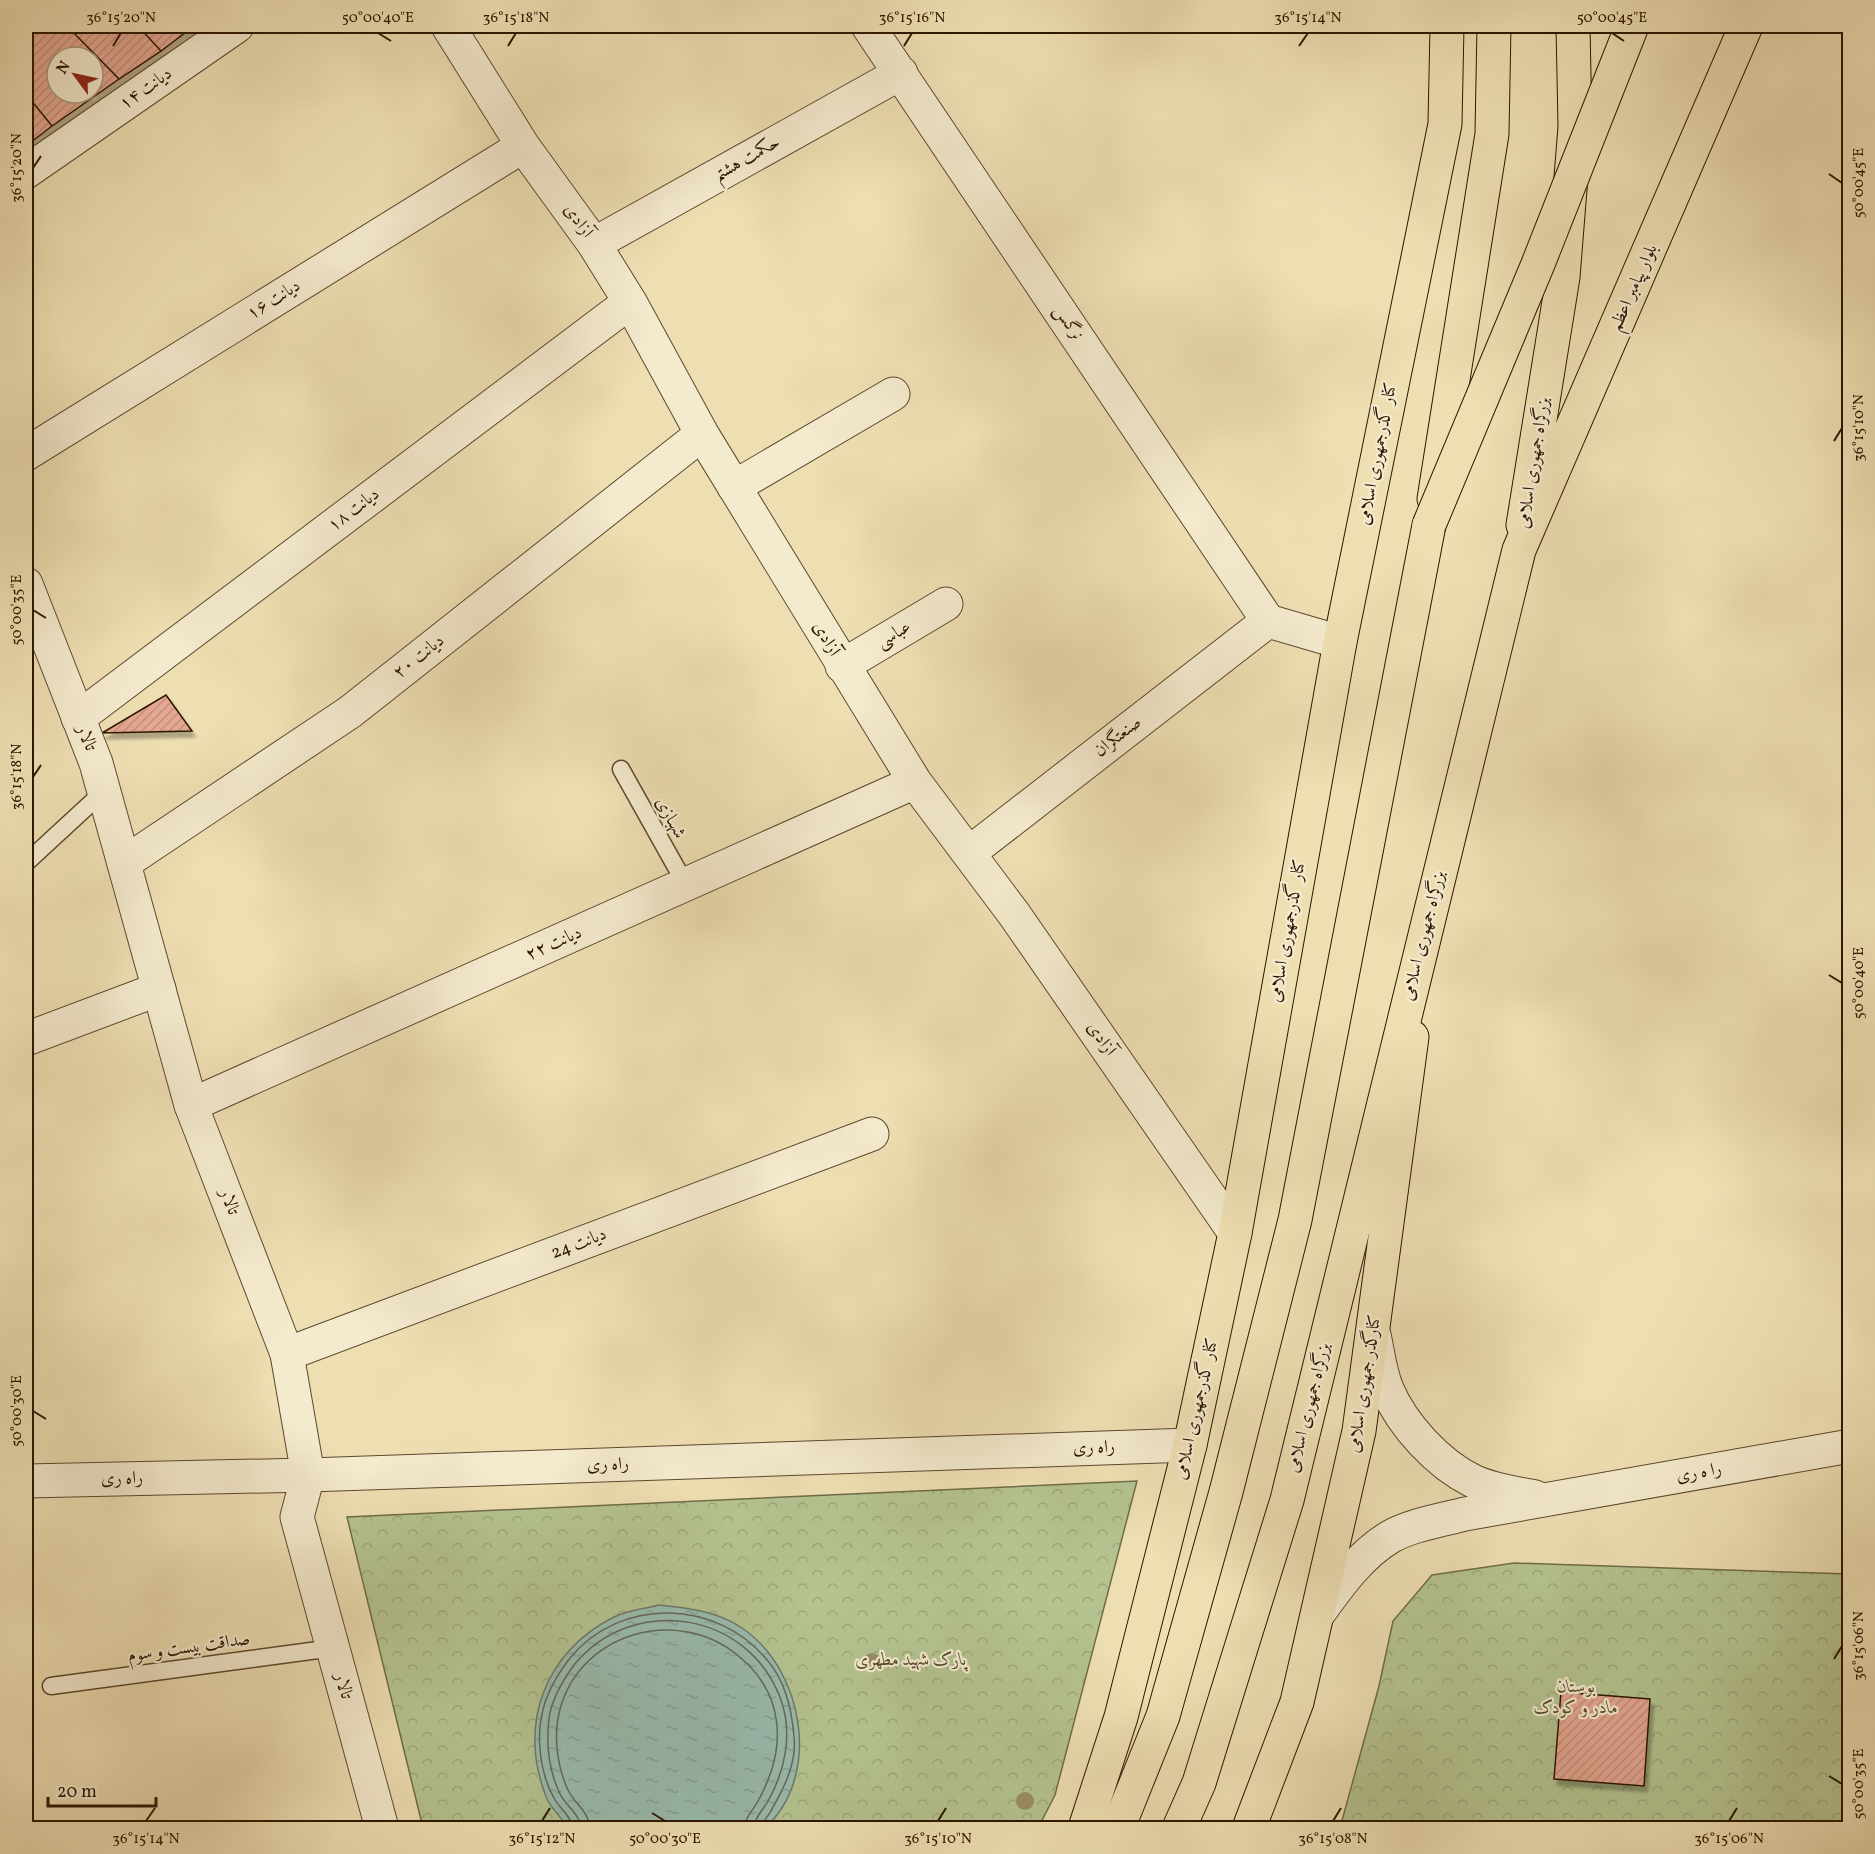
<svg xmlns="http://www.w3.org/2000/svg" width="1875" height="1854" font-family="Vollkorn,Amiri,serif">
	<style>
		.forest { fill: url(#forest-crowns); stroke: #706c48; stroke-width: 1.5 }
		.water { fill: url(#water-ripples); stroke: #6d7a6a; stroke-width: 1.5 }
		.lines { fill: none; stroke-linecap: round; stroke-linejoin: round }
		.shore { stroke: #626958; stroke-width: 1.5 }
		.building { fill: url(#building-hatch); stroke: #2b1600; stroke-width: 1.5; fill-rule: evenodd; filter: url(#shadow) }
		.service-casing { stroke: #5c482d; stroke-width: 19 }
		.minor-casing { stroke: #5c482d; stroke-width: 35 }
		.tertiary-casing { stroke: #5c482d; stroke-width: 35 }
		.primary-casing { stroke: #2b1600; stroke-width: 35 }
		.trunk-casing { stroke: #2b1600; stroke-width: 35 }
		.service { stroke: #f4eace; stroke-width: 16 }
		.minor { stroke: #f4eace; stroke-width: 33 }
		.tertiary { stroke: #f4eace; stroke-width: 33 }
		.primary { stroke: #eedfb3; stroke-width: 33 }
		.trunk { stroke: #eedfb3; stroke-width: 33 }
		.trunk-bridge-casing { stroke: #2b1600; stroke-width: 35; stroke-linecap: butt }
		.trunk-bridge { stroke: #eedfb3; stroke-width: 33 }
		.tree { fill: #998d68 }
		.ticks { fill: none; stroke: #2b1600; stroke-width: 2 }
		.labels { text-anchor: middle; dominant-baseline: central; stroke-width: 4.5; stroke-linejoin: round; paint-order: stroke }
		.street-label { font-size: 18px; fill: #2b1600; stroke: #f4eace }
		.park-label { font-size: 18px; font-style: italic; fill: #544a2b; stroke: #f4eace }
		.neatline { fill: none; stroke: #2b1600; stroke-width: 2 }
		.ticks-label { font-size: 15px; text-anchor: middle; fill: #2b1600 }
	</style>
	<defs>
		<pattern id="forest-crowns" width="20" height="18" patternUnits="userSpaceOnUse" patternTransform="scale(1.5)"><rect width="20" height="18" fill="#b4c390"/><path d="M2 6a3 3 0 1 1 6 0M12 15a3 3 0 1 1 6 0" fill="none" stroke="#9ba77a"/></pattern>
		<pattern id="water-ripples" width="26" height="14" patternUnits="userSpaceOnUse" patternTransform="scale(1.5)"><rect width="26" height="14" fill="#99bcb0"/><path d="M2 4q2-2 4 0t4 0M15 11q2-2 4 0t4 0" fill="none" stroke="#84a196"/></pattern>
		<pattern id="building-hatch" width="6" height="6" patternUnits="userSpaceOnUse" patternTransform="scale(1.5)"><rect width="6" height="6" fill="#e4a792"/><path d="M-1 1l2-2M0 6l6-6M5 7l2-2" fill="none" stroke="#c48f7c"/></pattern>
		<filter id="shadow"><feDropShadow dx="3.5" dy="6" stdDeviation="1.5" flood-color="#0004"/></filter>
	</defs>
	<rect width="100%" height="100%" fill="#eedfb3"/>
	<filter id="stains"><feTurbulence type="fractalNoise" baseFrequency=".00333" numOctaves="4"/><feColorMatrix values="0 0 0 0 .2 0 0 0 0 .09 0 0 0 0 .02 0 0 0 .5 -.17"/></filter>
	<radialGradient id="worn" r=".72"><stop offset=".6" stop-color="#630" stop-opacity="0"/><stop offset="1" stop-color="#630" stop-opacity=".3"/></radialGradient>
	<path class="forest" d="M1137,1481l-82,314 -17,33h-615l-76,-311z
		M1514,1563l335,11v254h-509l39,-142 14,-65 39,-46z"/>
	<path class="water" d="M659,1605c29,3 58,6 83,23 62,42 80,148 23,200h-196c-7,-9 -17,-19 -22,-29 -30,-73 -3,-147 67,-182 13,-7 31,-8 45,-12z"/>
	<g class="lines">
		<path class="shore" d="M573,1828c-1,-11 -14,-20 -19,-30 -13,-22 -18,-58 -12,-84 4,-21 15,-39 28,-56 51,-62 148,-59 198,3 17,20 24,50 26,76 3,25 -10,51 -22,72 -3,7 -10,12 -11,19
			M581,1828c-1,-14 -15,-22 -21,-34 -11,-23 -14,-51 -11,-76 3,-19 14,-38 25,-53 59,-72 175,-54 207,35 12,34 4,71 -13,101 -5,9 -14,17 -14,27
			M590,1828c-1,-16 -15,-24 -22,-38 -10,-21 -14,-49 -10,-72 16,-86 123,-116 185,-58 13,11 25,28 30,45 10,34 2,65 -15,96 -5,10 -13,15 -13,27"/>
	</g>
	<path class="building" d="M35,26h32l52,53 -67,47 -26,-32v-59zM57,57h36v36h-36z
		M67,26h71l23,25 -42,28z
		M138,26h56l-33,25z
		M26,94l26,32 -26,20z
		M166,695l26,36 -90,2z
		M1561,1692l89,7 -6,87 -90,-7z"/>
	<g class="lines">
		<defs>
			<path id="service" d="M621,769l65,116
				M26,863l78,-72
				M51,1686l282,-38"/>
			<path id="minor" d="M448,26l75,120 71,98 36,58 72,132 213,348 99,132 221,319
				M868,26l400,595
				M26,172l211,-146
				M594,244l307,-171
				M26,454l497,-308
				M734,487l159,-93
				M1268,621l72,21
				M842,666l104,-62
				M78,718l552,-416
				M969,853l299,-232
				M124,863l226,-151 352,-278
				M26,1039l133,-50
				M191,1105l724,-323
				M1374,1335c4,17 6,38 13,54 15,36 51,75 86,92 19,9 42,12 62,16
				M287,1354l585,-220
				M26,1481l282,-6 882,-30
				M1318,1614c21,-29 41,-58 72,-77 21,-12 52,-17 75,-23l385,-68"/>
			<path id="tertiary" d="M26,584l70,179 95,342 96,249 21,121 -11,42 85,311"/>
			<path id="primary" d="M1434,499l58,-365 2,-108
				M1523,525l40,-248 12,-150 -2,-101
				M1085,1828l36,-111 69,-272 45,-212 105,-591 105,-518 2,-98
				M1249,1828l48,-126 62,-271 53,-394"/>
			<path id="trunk" d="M1118,1828l45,-112 63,-224 69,-272 134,-695
				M1179,1828l20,-45 88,-283 232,-950 227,-524"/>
		</defs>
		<use href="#service" class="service-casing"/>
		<use href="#minor" class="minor-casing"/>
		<use href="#tertiary" class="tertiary-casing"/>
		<use href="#primary" class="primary-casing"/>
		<use href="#trunk" class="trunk-casing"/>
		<use href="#service" class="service"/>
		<use href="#minor" class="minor"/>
		<use href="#tertiary" class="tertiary"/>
		<use href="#primary" class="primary"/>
		<use href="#trunk" class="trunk"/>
		<defs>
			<path id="trunk-bridge" d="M1429,525l109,-261 94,-238"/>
		</defs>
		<use href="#trunk-bridge" class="trunk-bridge-casing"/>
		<use href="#trunk-bridge" class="trunk-bridge"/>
	</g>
	<g class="tree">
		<circle cx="872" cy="1662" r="9"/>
		<circle cx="1025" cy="1801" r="9"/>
	</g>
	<path class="ticks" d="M378,33l13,8M1612,33l12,8M113,46l8,-13M508,46l8,-13M904,46l8,-13M1299,46l9,-13M33,168l8,-12M1829,174l13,9M1834,441l8,-13M33,610l13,8M33,777l8,-12M1829,975l13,8M33,1411l13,8M1834,1659l8,-13M1829,1776l13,8M652,1813l13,8M146,1821l9,-13M542,1821l8,-13M938,1821l8,-13M1333,1821l8,-13M1729,1821l8,-13"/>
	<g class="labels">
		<g class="street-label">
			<text transform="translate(146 89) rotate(-35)">دیانت ۱۴</text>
			<text transform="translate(747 159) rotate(-29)">حکمت هشتم</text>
			<text transform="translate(578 221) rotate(54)">آزادی</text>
			<text transform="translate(1634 288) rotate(-66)">بلوار پیامبر اعظم</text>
			<text transform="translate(274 300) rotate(-32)">دیانت ۱۶</text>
			<text transform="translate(1068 323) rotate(56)">نرگس</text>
			<text transform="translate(1378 454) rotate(-79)">کنار گذرجمهوری اسلامی</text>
			<text transform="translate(1534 463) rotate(-81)">بزرگراه جمهوری اسلامی</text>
			<text transform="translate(354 510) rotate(-37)">دیانت ۱۸</text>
			<text transform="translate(894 635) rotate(-31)">عباسی</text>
			<text transform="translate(826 639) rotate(59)">آزادی</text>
			<text transform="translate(419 657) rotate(-38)">دیانت ۲۰</text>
			<text transform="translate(1118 737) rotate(-38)">صنعتگران</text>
			<text transform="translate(86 738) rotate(68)">تالار</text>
			<text transform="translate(670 818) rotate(61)">شهبازی</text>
			<text transform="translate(1288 931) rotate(-80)">کنار گذرجمهوری اسلامی</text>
			<text transform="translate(1424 936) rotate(-76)">بزرگراه جمهوری اسلامی</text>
			<text transform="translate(554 944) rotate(-24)">دیانت ۲۲</text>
			<text transform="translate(1101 1039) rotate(55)">آزادی</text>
			<text transform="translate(229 1202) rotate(69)">تالار</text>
			<text transform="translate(579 1244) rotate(-21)">دیانت 24</text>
			<text transform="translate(1365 1384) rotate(-81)">کنارگذر جمهوری اسلامی</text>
			<text transform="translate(1309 1408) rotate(-76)">بزرگراه جمهوری اسلامی</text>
			<text transform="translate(1197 1409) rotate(-77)">کنار گذرجمهوری اسلامی</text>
			<text transform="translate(1094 1448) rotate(-2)">راه ری</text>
			<text transform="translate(608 1465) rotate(-2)">راه ری</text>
			<text transform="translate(1699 1473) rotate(-10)">را ه ری</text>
			<text transform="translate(122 1479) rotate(-1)">راه ری</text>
			<text transform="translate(189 1648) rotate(-8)">صداقت بیست و سوم</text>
			<text transform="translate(343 1686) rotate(75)">تالار</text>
		</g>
		<g class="park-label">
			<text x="911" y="1660">پارک شهید مطهری</text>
			<text x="1576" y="1687">بوستان<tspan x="1576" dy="21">مادر و کودک</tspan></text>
		</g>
	</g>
	<rect width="1875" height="1854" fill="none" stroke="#eedfb3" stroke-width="66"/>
	<g transform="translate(75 75) rotate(303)"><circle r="28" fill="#f4eace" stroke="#a4957c" stroke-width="1.5"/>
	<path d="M0-4.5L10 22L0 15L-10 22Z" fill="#8f2418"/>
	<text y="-9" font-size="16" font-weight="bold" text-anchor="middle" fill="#2b1600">N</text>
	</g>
	<path d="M48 1797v9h108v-9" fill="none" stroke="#2b1600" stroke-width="3"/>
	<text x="57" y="1797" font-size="18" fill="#2b1600" stroke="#f4eace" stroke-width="4.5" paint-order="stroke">20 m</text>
	<rect x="33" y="33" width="1809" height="1788" class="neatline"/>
	<g class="ticks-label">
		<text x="121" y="22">36°15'20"N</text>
		<text x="378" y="22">50°00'40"E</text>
		<text x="516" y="22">36°15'18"N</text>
		<text x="912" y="22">36°15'16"N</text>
		<text x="1308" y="22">36°15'14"N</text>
		<text x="1612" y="22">50°00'45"E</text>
		<text transform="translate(16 168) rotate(-90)" y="5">36°15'20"N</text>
		<text transform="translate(1858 183) rotate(-90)" y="5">50°00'45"E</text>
		<text transform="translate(1858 428) rotate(-90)" y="5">36°15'10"N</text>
		<text transform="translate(16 610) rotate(-90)" y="5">50°00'35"E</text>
		<text transform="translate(16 777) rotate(-90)" y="5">36°15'18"N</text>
		<text transform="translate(1858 983) rotate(-90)" y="5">50°00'40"E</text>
		<text transform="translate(16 1411) rotate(-90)" y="5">50°00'30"E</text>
		<text transform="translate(1858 1646) rotate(-90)" y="5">36°15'06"N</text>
		<text transform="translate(1858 1784) rotate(-90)" y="5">50°00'35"E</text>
		<text x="146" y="1843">36°15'14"N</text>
		<text x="542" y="1843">36°15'12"N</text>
		<text x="665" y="1843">50°00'30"E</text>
		<text x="938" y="1843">36°15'10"N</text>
		<text x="1333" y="1843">36°15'08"N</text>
		<text x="1729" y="1843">36°15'06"N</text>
	</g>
	<rect width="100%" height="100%" filter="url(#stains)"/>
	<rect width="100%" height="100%" fill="url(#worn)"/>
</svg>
